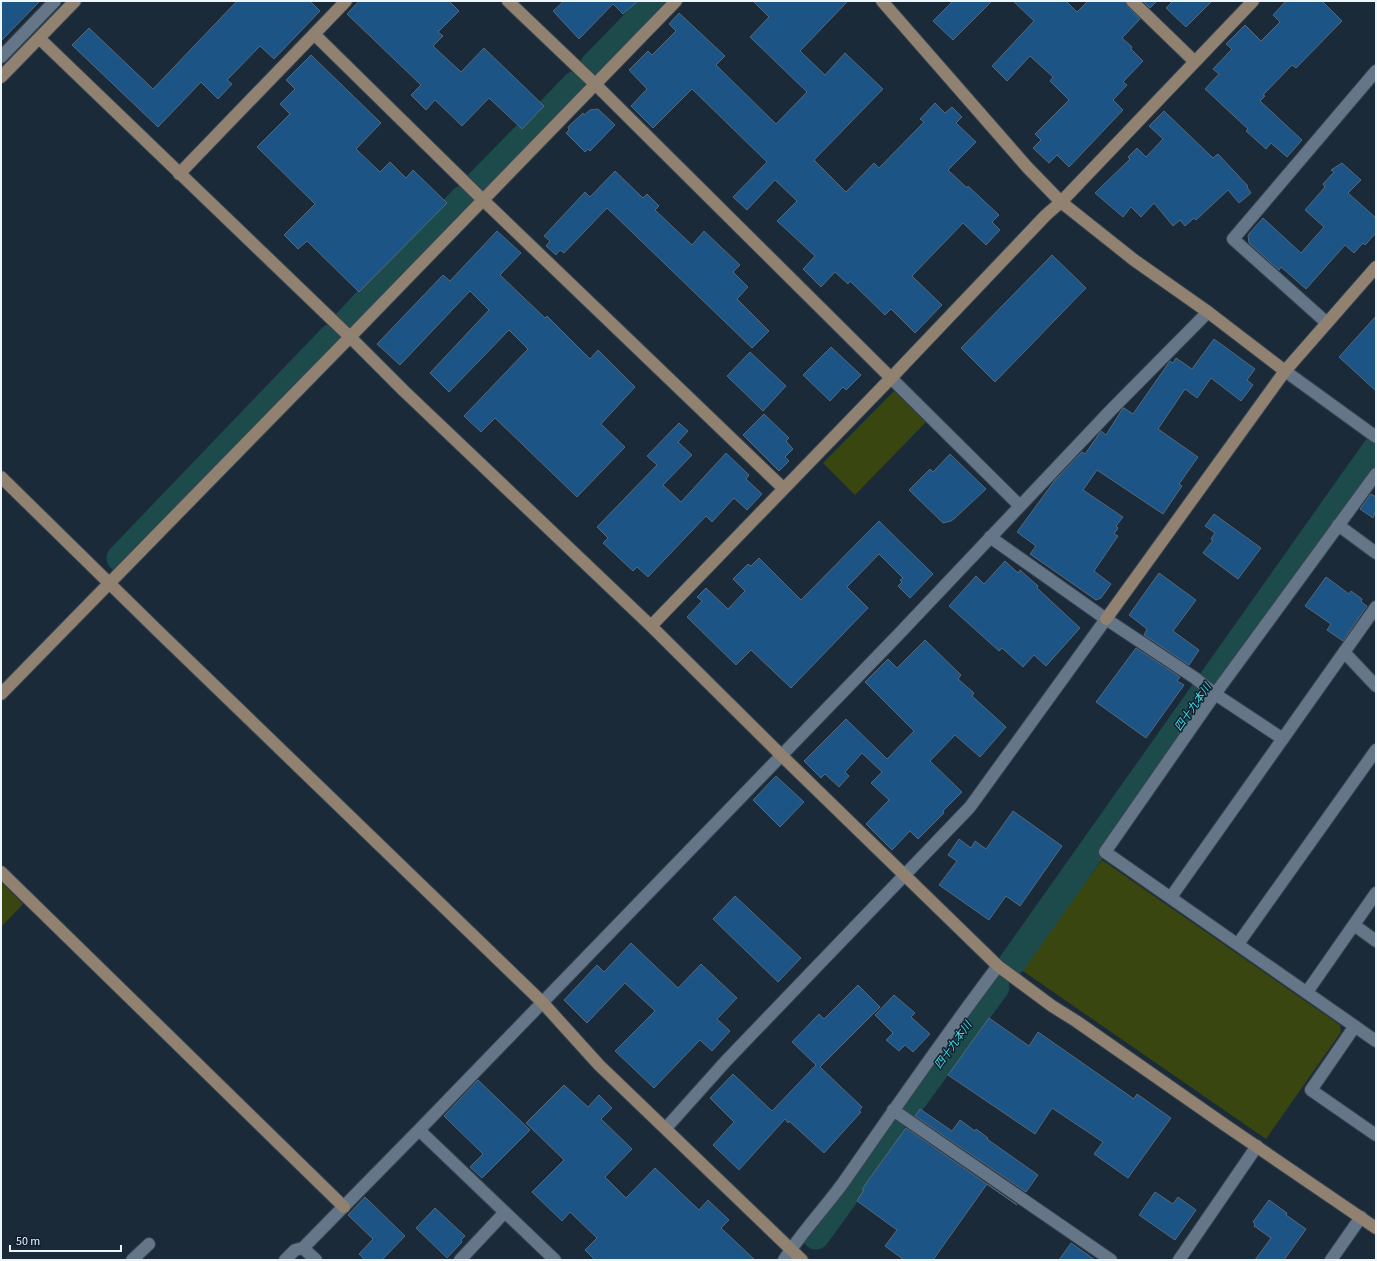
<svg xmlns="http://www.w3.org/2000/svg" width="1377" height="1261" font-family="'Source Sans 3','Noto Sans JP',sans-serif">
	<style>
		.green { fill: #3a4610 }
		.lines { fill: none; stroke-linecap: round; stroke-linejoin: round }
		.river { stroke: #1d4b4c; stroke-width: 27 }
		.building { fill: #1b5485; stroke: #566879 }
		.street-casing { stroke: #374451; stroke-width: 14 }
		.secondary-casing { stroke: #374451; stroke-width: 14 }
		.street { stroke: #647688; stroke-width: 12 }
		.secondary { stroke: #918170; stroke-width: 12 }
		.labels { text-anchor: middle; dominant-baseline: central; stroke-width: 3; stroke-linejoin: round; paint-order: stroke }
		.water-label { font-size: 11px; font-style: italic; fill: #46dde3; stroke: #11202f }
	</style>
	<rect width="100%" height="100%" fill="#1a2a39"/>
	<path class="green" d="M894,391l32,31 -71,73 -32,-32z
		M1102,860l238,165 1,7 -75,107 -246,-170z
		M1,882l22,22 -22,23z"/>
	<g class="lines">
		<path class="river" d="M594,65l62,-64
			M477,185l99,-101
			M345,324l118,-125
			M120,558l211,-220
			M1012,963l363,-513
			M911,1103l85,-116
			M816,1236l76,-105"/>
	</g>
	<path class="building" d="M1,1h39l-39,40z
		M237,1h73l10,10 -46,48 -14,-13 -33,34 5,4 -14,15 -17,-17 -43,45 -86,-82 17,-17 64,61z
		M359,1h90l10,10 -21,21 5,4 -10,10 28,26 23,-24 60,58 -22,23 -33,-31 -27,28 -27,-26 -9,10 -15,-15 10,-10 -74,-71z
		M564,1h74l-15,13 -10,-10 -34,35 -26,-28z
		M753,1h95l-48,50 25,24 20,-22 38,36 -69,71 32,32 28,-29 5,5 45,-46 -4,-3 15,-16 10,10 7,-6 10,10 -6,6 20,19 -28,28 19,18 1,-2 31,29 -7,7 8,8 -14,15 -23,-22 -51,53 30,29 -27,28 -24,-24 -6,6 -35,-34 -2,3 -13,-12 -14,15 -18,-18 12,-13 -38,-35 20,-20 -22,-21 -28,30 -14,-13 34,-35 -75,-73 -39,39 -22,-22 16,-17 -18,-19 19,-19 4,4 24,-24 -7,-7 10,-11 46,43 -9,9 60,59 31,-32 -57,-55 19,-20z
		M953,1h39l-39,39 -20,-19z
		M1013,1h53l11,11 11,-11h37l2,5 13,13 -18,19 10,9 -1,2 12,12 -20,21 4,3 -14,15 10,10 -54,57 -12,-12 -8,8 -16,-15 8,-8 -6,-6 34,-34 -19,-19 3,-4 -23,-21 -23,25 -15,-15 42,-45z
		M1143,1h14l-7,7z
		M1173,1h39l-26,26 -20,-19z
		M1286,1h36l20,20 -46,47 -4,-3 -29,30 2,1 -5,5 42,39 -15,17 -16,-14 -5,6 -20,-18 2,-2 -43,-40 14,-15 -6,-5 19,-20 -6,-5 19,-19 16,16 19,-19 -7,-7z
		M311,55l70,68 -25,26 24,23 10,-10 16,16 7,-8 34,33 -88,89 -52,-51 -9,8 -14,-14 31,-31 -58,-57 33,-33 -10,-10 15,-15 -9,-9z
		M598,109l17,16 -25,26 -2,-2 -3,3 -19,-19 3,-3 -1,-3 15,-14 1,2 6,-5z
		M1164,111l49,47 5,-4 30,32 -1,1 4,6 -12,10 -11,-13 -32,30 -2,-2 -9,8 -5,-6 -7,6 -19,-23 -13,14 -10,-10 -8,10 -28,-24 35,-34 -2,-2 9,-9 9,9 17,-18 -14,-13z
		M1342,163l19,17 -13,13 28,25v15l-11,12 -2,-2 -9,10 -9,-8 -39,44 -25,-22 -2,3 -30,-27 -1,-8 15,-17 38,35 23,-26 -19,-17 20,-23 -2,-3 11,-12 -3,-2z
		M615,171l28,27 4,-4 12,12 -4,4 37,35 12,-14 36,34 -7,7 15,15 -11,12 32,32 -17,17 -145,-140 -43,45 -4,-3 -4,5 -10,-9 4,-5 -6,-5 41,-44 5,5z
		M497,231l24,22 -21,22 45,43 2,-2 43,43 8,-9 37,37 -34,37 24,23 -48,50 -82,-79 -14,14 -17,-16 64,-67 -19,-19 -60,62 -19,-19 59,-63 -19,-19 -70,74 -23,-21 66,-69 7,6z
		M1052,255l34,33 -91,94 -34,-34z
		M1376,316v75l-37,-34z
		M1214,339l41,30 -8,11 6,5 -12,16 -30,-23 -14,20 -12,-9 -27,40 40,28 -19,27 3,2 -19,28 -66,-44 -14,20 40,27 -7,9 2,2 -4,6 4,2 -24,35 17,13 -10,14 -5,2 -66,-46 6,-8 -19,-14 38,-52 27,-28 3,2 16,-23 5,4 17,-27h1l9,6 37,-53 3,2 3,-5 16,11z
		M831,347l30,28 -15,15 -3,-3 -13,14 -27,-26z
		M750,352l36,34 -23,25 -36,-35z
		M764,414l25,24 -3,3 7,8 -8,8 4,4 -10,10 -36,-36z
		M679,423l9,8 -10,11 14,13 -29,30 18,17 45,-49 23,22 -3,4 16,15 -15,16 -13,-12 -22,24 -6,-6 -58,61 -11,-10 -4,4 -30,-28 5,-5 -11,-11 60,-62 -10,-9z
		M950,454l36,35 -31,29 -4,3 -8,2 -34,-33 21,-21 3,3z
		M1371,494l5,3v13l-3,8 -13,-9z
		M1214,514l47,34 -23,31 -35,-26 10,-13 -2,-1 4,-6 -10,-7z
		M879,521l54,53 -23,24 -12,-12 4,-4 -2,-2 3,-2 -24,-24 -32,33 21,21 -77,80 -40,-38 -15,15 -49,-48 15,-16 -5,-4 9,-9 22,21 17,-18 -12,-12 15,-15 3,2 8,-8 42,42z
		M1005,561l13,12 2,-3 18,16 -1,2 43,40 -34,38 -12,-11 -11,12 -21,-19 -3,3 -50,-45 27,-30 8,8z
		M1159,573l37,27 -23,31 26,19 -10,15 -45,-30 3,-6 -18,-14z
		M1326,577l23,17 2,-3 11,8 -1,3 6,4 -24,35 -16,-11 4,-6 -26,-18z
		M925,640l36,35 -3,4 16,14 -2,3 34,31 -26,30 -25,-22 -25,26 32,31 -19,19 1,2 -26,26 -8,-8 -18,19 -26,-26 23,-24 -18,-17 11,-11 -20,-19 -17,19 4,4 -10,11 -14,-13 -4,4 -17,-17 42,-42 41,40 27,-28 -49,-49 23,-23 9,9z
		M1136,648l44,29 -3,4 7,4 -38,53 -50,-36z
		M776,776l28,26 -24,25 -27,-27z
		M1013,811l49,35 -42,60 -14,-10 -17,24 -50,-35 18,-24 -9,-6 11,-16 12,9 4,-7 11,8z
		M735,896l66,62 -23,24 -65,-63z
		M631,943l47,45 23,-24 36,34 -20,21 13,12 -18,20 -12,-11 -46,48 -39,-37 40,-40 -30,-28 -38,40 -23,-23 33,-35 7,7z
		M858,985l22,22 -60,60 42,40 -3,4 2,1 -37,41 -35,-32 -1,2 -3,-4 -46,51 -26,-25 21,-23 -24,-24 23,-24 39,37 44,-46 -24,-23 27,-28 5,5z
		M894,995l21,18 -4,4 19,17 -17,18 -8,-7 -6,6 -13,-11 7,-7 -18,-18z
		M989,1018l40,28 9,-14 96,67 3,-5 34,24 -43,60 -34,-24 9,-12 -51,-34 -17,26 -87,-59z
		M478,1080l52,50 -48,48 -12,-11 13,-13 -39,-38z
		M564,1085l24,22 11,-12 13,13 -11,11 31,30 -27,28 21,21 29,-30 44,42 9,-10 21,20 -8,8 34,32h-160l-10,-10 12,-12 -27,-26 -8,9 -30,-29 32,-32 -38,-37z
		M920,1109l32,22 8,-11 15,11 1,-2 12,9 -1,1 51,36 -12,17 -111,-76z
		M906,1128l111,77 -30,-21 -54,76h-29l-19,-14 12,-16 -40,-29 7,-11 -2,-1z
		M1155,1192l18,12 5,-7 18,13 -21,30 -36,-25z
		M365,1197l40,39 -23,24h-17l-6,-6 14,-15 -25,-24z
		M1269,1200l18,13 -1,2 20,14 -22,31h-29l16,-22 -17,-12 1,-2 -2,-2z
		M435,1208l30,28 -4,4 1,2 -15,16 -31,-30z
		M1071,1243l24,17h-36z"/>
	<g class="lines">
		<defs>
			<path id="street" d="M1,57l54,-56
				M1327,323l-94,-84 143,-168
				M1285,371l91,66
				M891,378l129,128
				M1376,474l-161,220 -110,158 271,189
				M1338,525l38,28
				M990,537l116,82
				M1344,652l32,34
				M1171,897l205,-290
				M1354,925l22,16
				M1238,944l138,-194
				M1307,992l69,-99
				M1355,1026l-44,64 65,45
				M893,1110l218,150
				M666,1128l60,-67 244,-254 136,-188 89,59 20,16 68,45
				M419,1130l136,130
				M132,1260l17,-16
				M285,1260l10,-10 8,-2
				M316,1260l-13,-12 116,-118 479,-495 214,-226 96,-97
				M460,1260l45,-48
				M784,1260c17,-27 40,-51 59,-77 51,-73 101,-146 155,-217
				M1179,1260l78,-114
				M1331,1260l30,-43"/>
			<path id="secondary" d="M508,1l87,83 296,294
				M882,1l145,166 34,35 73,58 74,52 77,59
				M1132,1l62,60
				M314,34l169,166 300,288
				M39,38l311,299 54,54 247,235 130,129 217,211 54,40 24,15 149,104 151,103
				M1,77l74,-76
				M179,174l167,-173
				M1,477l158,155 383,370 57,63 203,195
				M1106,619l179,-248 91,-104
				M651,626l240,-248 155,-163 15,-13 192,-201
				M1,694l349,-357 326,-336
				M1,872l343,335"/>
		</defs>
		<use href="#street" class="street-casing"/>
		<use href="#secondary" class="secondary-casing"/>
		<use href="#street" class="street"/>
		<use href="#secondary" class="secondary"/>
	</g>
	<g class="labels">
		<g class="water-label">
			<text transform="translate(1193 707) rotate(-55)">四十九本川</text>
			<text transform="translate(953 1045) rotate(-54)">四十九本川</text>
		</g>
	</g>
	<rect width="1377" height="1261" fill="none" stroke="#edf5fd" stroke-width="4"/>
	<path d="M10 1245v6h111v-6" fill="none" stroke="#edf5fd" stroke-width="2"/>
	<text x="16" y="1245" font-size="12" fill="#edf5fd" stroke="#11202f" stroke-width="3" paint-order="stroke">50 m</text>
</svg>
